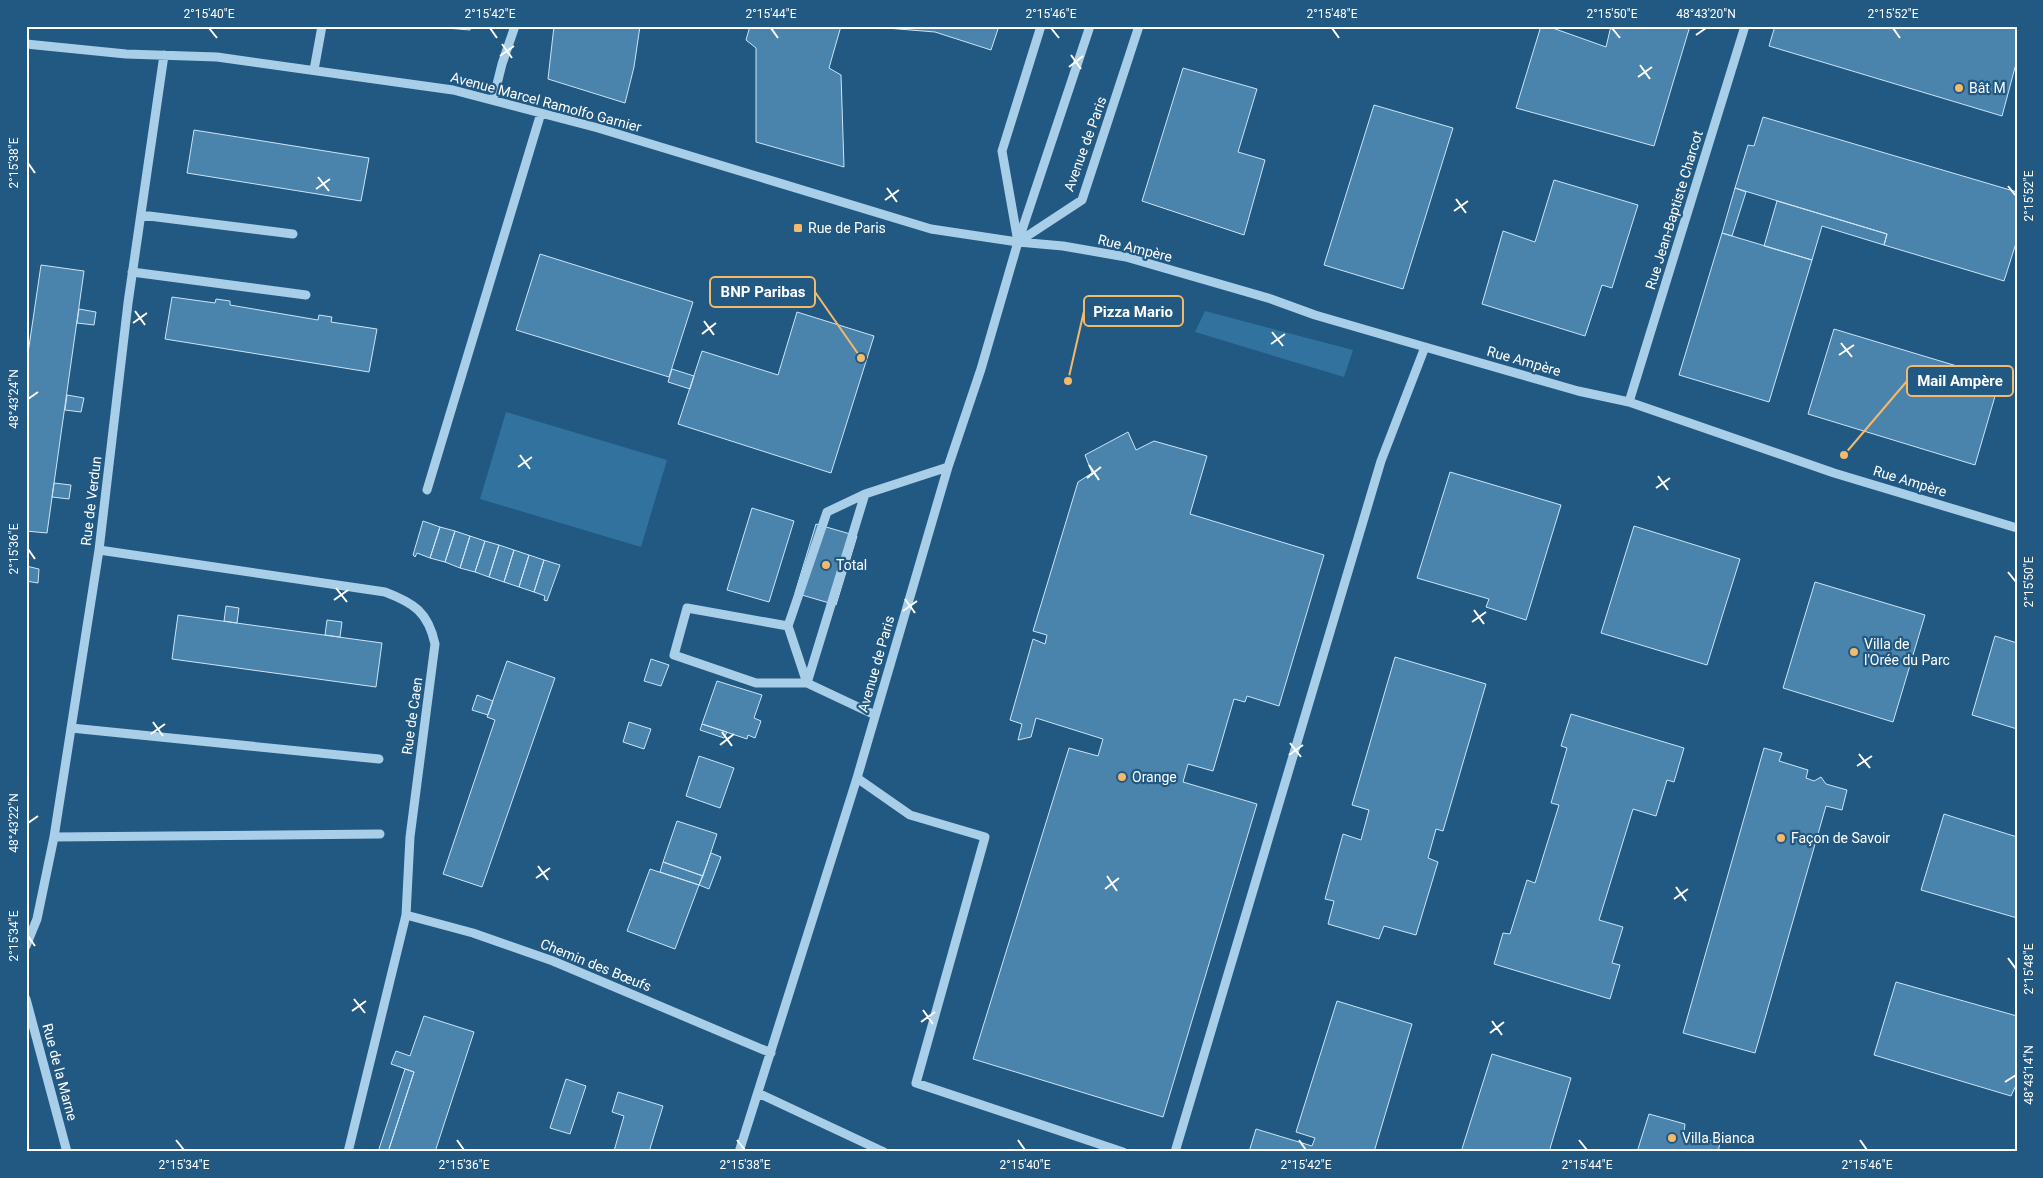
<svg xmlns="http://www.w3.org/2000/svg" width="2043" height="1178" font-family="Roboto,sans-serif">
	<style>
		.green { fill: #31729f }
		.building { fill: #4a83ab; stroke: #cde5f6 }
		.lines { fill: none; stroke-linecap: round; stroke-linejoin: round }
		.minor { stroke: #a9cee8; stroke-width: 9 }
		.ticks { fill: none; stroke: #fff; stroke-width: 2 }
		.poi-dot { fill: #f5b96a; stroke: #215983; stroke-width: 2 }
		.labels { text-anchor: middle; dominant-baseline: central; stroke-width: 4.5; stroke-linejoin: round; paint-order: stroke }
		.poi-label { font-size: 14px; fill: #fff; stroke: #215983; text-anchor: start }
		.street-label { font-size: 14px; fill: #fff; stroke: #215983 }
		.leader { fill: none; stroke: #f5b96a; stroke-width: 2 }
		.callout-dot { fill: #f5b96a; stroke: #215983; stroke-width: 2 }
		.callout { fill: #215983; stroke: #f5b96a; stroke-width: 2 }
		.callout-label { font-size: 15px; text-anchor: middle; font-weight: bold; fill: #fff }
		.neatline { fill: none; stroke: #fff; stroke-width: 2 }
		.ticks-label { font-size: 12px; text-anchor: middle; fill: #fff }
	</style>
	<rect width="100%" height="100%" fill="#215983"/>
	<path class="green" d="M1205,311l148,39 -9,27 -149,-45z
		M506,412l161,48 -26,87 -161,-48z"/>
	<path class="building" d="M423,26h48l-1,4z
		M554,26h86l-6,41 -9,36 -77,-24z
		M750,26h91l-12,42 12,7 3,92 -88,-25v-94l-10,-8z
		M862,26h137l-8,24 -56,-18z
		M1541,26h6l59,21 5,-21h79l-36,120 -138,-38z
		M1775,26h242v34l-15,56 -233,-70z
		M1183,68l74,21 -19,63 27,8 -21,75 -102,-34z
		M1374,105l79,23 -50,161 -79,-24z
		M1763,117l254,75v48l-13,41 -120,-36 3,-11 -152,-46 13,-43 6,1z
		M194,130l175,28 -8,43 -174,-28z
		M1554,180l84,25 -26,83 -10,-3 -17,51 -103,-32 21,-73 32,11z
		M1735,188l11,4 -14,44 -10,-3z
		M1777,201l110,33 -3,11 -62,-19 -10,34 -48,-14z
		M1722,233l90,27 -43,142 -90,-27z
		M540,254l153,48 -24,75 -153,-47z
		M41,265l43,6 -37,262 -21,-2v-164z
		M172,297l43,6 1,-4 14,2v4l88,15 1,-5 13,2 -1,5 46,7 -8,43 -204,-33z
		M79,309l17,3 -2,13 -17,-2z
		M797,312l77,24 -43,137 -153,-49 24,-73 76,24z
		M1834,329l166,50 -25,86 -167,-51z
		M672,369l22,7 -4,13 -22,-7z
		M67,395l17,3 -3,14 -16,-2z
		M1128,432l8,18 18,-9 53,15 -17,58 134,41 -45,151 -32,-10 -2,6 -11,-3 -21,72 -25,-7 -5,18 74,22 -94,313 -190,-58 96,-311 29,8 5,-17 -67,-21 -5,19 -13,3 4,-16 -12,-4 23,-81 12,5 2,-9 -14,-4 45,-149 14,-9 -7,-18z
		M1450,472l111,33 -35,115 -40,-13 3,-8 -72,-21z
		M54,483l17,2 -2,14 -17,-2z
		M752,508l42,13 -25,81 -42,-12z
		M423,521l17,6 -10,31 -13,-5 -2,4 -2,-2z
		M816,524l41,12 -21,69 -41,-12z
		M1634,526l106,33 -33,106 -106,-32z
		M440,527l15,4 -10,31 -15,-4z
		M455,531l15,5 -10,32 -15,-6z
		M470,536l15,5 -10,31 -15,-4z
		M485,541l14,4 -10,32 -14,-5z
		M499,545l15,5 -10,32 -15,-5z
		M514,550l15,5 -10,32 -15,-5z
		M529,555l15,5 -10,32 -15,-5z
		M544,560l16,5 -13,36 -3,-1 1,-4 -11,-4z
		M26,566l13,3 -1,14 -12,-2z
		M1815,582l110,33 -32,107 -110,-34z
		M226,606l13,2 -2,15 -13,-2z
		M178,615l204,28 -6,44 -204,-28z
		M327,620l15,2 -2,15 -15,-2z
		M1995,636l22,7v86l-45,-14z
		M1395,657l91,27 -43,147 -7,-2 -8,29 10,4 -22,73 -32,-9 -5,13 -51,-15 6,-23 -9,-2 18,-65 18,6 8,-30 -17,-5z
		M651,659l18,6 -8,21 -17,-5z
		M507,661l48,17 -73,209 -39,-13 52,-154 -8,-3z
		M717,681l45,14 -8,23 7,3 -6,17 -7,-3 -1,4 -45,-15z
		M477,695l16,6 -5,14 -16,-5z
		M1571,714l113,34 -10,34 -7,-2 -11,36 -23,-7 -34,111 24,7 -11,36 8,2 -10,34 -116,-35 9,-31 7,1 17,-54 8,3 24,-78 -8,-2 16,-55 -6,-2z
		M629,722l22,7 -7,20 -21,-7z
		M702,724l25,8 -3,6 -24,-8z
		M1764,748l18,5 -3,8 29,9 -2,8 8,3 7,-4 5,7 21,6 -5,20 -16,-4 -71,247 -72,-20z
		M699,756l35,12 -14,40 -34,-12z
		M1944,814l73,23v81l-96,-28z
		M677,821l40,13 -14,42 -40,-14z
		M711,853l10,4 -12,32 -10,-4z
		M663,862l40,14 -4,9 -39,-13z
		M650,869l49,16 -24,64 -48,-18z
		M1896,982l121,34v67l-6,13 -137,-41z
		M1337,1001l75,23 -38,128h-125l7,-23 56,17 3,-8 -19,-6z
		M424,1016l50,16 -39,120h-47l26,-80 -23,-8 5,-13 14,5z
		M1492,1054l79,24 -22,74h-88z
		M405,1069l9,3 -26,80h-10z
		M566,1079l20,7 -16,48 -20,-6z
		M618,1092l45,14 -14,46 -35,-1 10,-35 -12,-4z
		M1649,1114l36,10 -1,9 36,10 -2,9h-81z"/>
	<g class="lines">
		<path class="minor" d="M26,44l100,10 91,3 236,33 145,38 333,101 87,13 45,4 63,11 145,42 44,16 110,32 153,44 51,11 205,71 183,55
			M314,70l8,-44
			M493,100l9,-36 13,-38
			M141,215l152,19
			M1018,242l64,-42 57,-174
			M1018,242l-16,-91 39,-125
			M132,272l174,23
			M1629,402l116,-376
			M427,490l114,-377
			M99,550l286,42c29,11 43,20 50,52l-25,193 -4,78 -58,237
			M788,626l-101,-18 -13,47 82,28h51l58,-189
			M875,715l-68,-32 -19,-57 39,-114 38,-18 83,-27
			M71,728l308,31
			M857,778l53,37 75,22 -69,246 207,69
			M54,837l326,-3
			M406,915l67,18 80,28 218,92
			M26,946l11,-27 17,-82 45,-287 29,-247 36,-248
			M26,999l41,153
			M758,1093l126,59
			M739,1152l118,-374 91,-311 33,-98 37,-127 72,-216
			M1175,1152l206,-691 44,-114"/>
	</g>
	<path class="ticks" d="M209,28l8,10M490,28l7,10M771,28l7,10M1051,28l8,10M1332,28l7,10M1612,28l8,10M1893,28l7,10M1696,35l10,-7M502,44l10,14M1071,55l10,14M500,56l14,-10M1640,65l10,14M1069,67l14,-11M1638,77l14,-10M28,163l7,10M318,177l11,14M2008,186l8,10M887,188l10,14M316,189l14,-10M1456,199l10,14M885,200l14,-10M1454,211l14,-10M135,311l10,14M704,321l10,14M133,323l14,-10M1272,332l11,14M702,334l14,-11M1841,343l11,14M1271,344l14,-10M1839,355l15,-10M28,399l10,-7M520,455l10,14M1089,465l10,15M518,467l14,-10M1658,476l10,14M1087,478l14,-11M1656,488l14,-10M28,549l7,10M2008,572l8,10M336,588l11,14M905,599l10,14M334,600l14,-10M1474,610l10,14M903,611l14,-10M1472,622l14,-10M153,722l10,14M722,732l10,14M151,734l14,-10M1290,743l11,14M720,745l14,-11M1859,754l11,14M1289,755l14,-10M1857,766l15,-10M28,823l10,-7M538,866l10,14M1107,876l10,15M536,878l14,-10M1676,887l10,14M1105,889l14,-11M1674,899l14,-10M28,936l7,10M2008,958l8,11M354,999l11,14M923,1010l10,14M352,1011l14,-10M1492,1021l10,14M921,1022l14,-10M1490,1033l14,-11M2005,1082l11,-7M176,1140l8,10M457,1140l7,10M737,1140l8,10M1018,1140l7,10M1299,1140l7,10M1579,1140l8,10M1860,1140l7,10"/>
	<g class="poi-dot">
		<circle cx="1959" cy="88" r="5"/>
		<rect x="793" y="223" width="10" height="10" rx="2.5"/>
		<circle cx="826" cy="565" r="5"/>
		<circle cx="1854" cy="652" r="5"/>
		<circle cx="1122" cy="777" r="5"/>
		<circle cx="1781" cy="838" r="5"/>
		<circle cx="1672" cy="1138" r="5"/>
	</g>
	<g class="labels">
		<g class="poi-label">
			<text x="1969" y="88">Bât M</text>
			<text x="808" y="228">Rue de Paris</text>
			<text x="836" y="565">Total</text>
			<text x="1864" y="644">Villa de<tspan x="1864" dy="16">l'Orée du Parc</tspan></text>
			<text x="1132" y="777">Orange</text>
			<text x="1791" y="838">Façon de Savoir</text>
			<text x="1682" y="1138">Villa Bianca</text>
		</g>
		<g class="street-label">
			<text transform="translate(546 102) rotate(15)">Avenue Marcel Ramolfo Garnier</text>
			<text transform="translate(1085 144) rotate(-70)">Avenue de Paris</text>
			<text transform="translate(1674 210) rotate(-73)">Rue Jean-Baptiste Charcot</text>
			<text transform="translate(1135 248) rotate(14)">Rue Ampère</text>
			<text transform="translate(1524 361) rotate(16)">Rue Ampère</text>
			<text transform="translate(1910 481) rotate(17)">Rue Ampère</text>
			<text transform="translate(91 501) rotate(-83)">Rue de Verdun</text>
			<text transform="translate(876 664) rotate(-74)">Avenue de Paris</text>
			<text transform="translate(412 716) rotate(-82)">Rue de Caen</text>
			<text transform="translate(596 965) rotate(22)">Chemin des Bœufs</text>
			<text transform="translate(60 1072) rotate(75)">Rue de la Marne</text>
		</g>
	</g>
	<path class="leader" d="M861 358L815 292M1068 381L1084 311M1844 455L1907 381"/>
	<g class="callout-dot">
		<circle cx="861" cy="358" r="5"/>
		<circle cx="1068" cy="381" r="5"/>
		<circle cx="1844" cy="455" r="5"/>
	</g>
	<g class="callout">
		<rect x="710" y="277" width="105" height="30" rx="5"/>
		<rect x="1084" y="296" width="99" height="30" rx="5"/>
		<rect x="1907" y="366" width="106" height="30" rx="5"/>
	</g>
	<g class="callout-label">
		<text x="763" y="297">BNP Paribas</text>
		<text x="1133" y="317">Pizza Mario</text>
		<text x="1960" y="386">Mail Ampère</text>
	</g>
	<rect width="2043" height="1178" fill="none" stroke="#215983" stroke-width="55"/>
	<rect x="28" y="28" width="1988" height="1122" class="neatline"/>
	<g class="ticks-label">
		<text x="209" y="18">2°15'40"E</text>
		<text x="490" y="18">2°15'42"E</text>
		<text x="771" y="18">2°15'44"E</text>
		<text x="1051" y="18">2°15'46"E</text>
		<text x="1332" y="18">2°15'48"E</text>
		<text x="1612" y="18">2°15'50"E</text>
		<text x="1706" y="18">48°43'20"N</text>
		<text x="1893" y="18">2°15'52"E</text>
		<text transform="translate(14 163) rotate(-90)" y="4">2°15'38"E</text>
		<text transform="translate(2029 196) rotate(-90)" y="4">2°15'52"E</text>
		<text transform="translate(14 399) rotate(-90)" y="4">48°43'24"N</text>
		<text transform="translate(14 549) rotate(-90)" y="4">2°15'36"E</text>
		<text transform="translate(2029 582) rotate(-90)" y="4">2°15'50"E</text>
		<text transform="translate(14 823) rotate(-90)" y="4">48°43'22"N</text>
		<text transform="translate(14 936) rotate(-90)" y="4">2°15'34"E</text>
		<text transform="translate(2029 969) rotate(-90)" y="4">2°15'48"E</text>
		<text transform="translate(2029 1075) rotate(-90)" y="4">48°43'14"N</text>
		<text x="184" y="1169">2°15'34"E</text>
		<text x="464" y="1169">2°15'36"E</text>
		<text x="745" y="1169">2°15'38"E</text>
		<text x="1025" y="1169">2°15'40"E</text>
		<text x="1306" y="1169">2°15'42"E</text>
		<text x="1587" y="1169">2°15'44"E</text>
		<text x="1867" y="1169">2°15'46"E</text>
	</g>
</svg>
